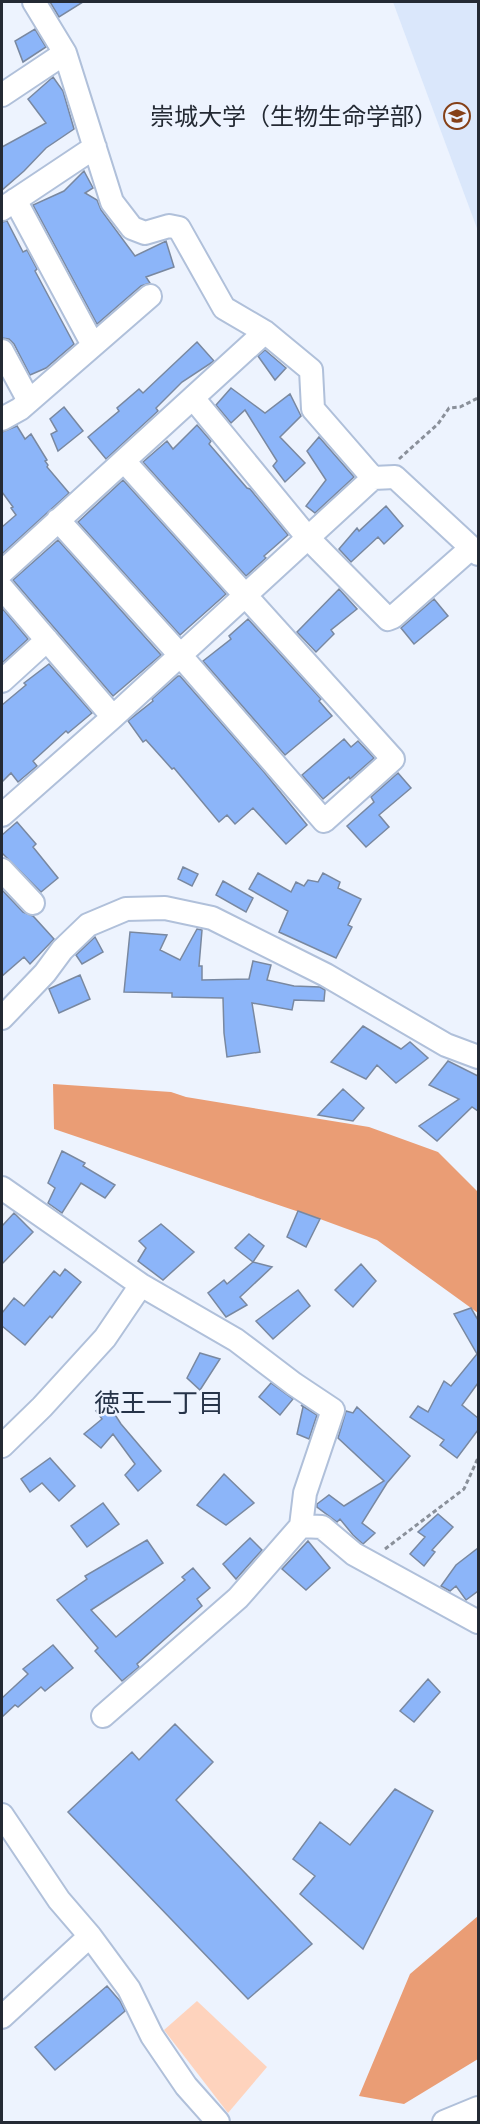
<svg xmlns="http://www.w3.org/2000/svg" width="480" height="2124" font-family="Jost,'Noto Sans JP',sans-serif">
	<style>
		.built { fill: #dae7fb }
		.green { fill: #fed3bd }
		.forest { fill: #ea9d75 }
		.building { fill: #8cb5f9; stroke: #7988a0; stroke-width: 1.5 }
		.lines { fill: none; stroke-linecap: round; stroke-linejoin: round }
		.minor-casing { stroke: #b0c0da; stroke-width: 26 }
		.path { stroke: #8a909a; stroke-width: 3; stroke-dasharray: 4.5 3; stroke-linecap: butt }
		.minor { stroke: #fff; stroke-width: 22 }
		.labels { text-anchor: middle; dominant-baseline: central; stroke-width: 5; stroke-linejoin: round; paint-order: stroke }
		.poi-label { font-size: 24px; fill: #242a34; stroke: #edf3fe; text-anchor: end }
		.neighbourhood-label { font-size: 26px; fill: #263348; stroke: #edf3fe }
	</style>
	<rect width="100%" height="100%" fill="#edf3fe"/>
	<path class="built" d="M393,2h85v229z"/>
	<path class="green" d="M197,2001l70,66 -39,46 -64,-83z"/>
	<path class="forest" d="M53,1084l118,8 15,5 183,30 69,25 40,40v121l-101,-73 -57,-21 -266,-90z
		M478,1916v143l-74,45 -45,-8 51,-122z"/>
	<path class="building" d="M50,2h33l-24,15z
		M35,29l11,18 -23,15 -8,-21z
		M53,77l10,14 11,38 -28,19 -22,23 -22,19v-43l44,-24 -18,-24z
		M84,171l9,17 -8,5 12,7 4,10 34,46 31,-15 8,26 -28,10 4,6 -9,3 -44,38 -64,-119 31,-14z
		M7,221l16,31 4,-2 10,19 -2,2 39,73 -28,24 -16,7 -16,-31 -5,-5 -7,-1v-116z
		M197,342l17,19 -32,21 -26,26 2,3 -52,48 -18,-22 31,-26 -2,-3 22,-19 4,4z
		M265,350l21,18 -11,12 -17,-24z
		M231,388l34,25 25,-19 11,22 -21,21 25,26 -20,19 -12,-16 4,-5 -32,-51 -14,13 -15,-18z
		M64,407l19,24 -25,20 -7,-17 6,-3 -7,-12z
		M197,425l14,16 -2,3 38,44 3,1 38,46 -24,21 2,2 -20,18 -103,-114 24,-21 6,8z
		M17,426l8,13 6,-5 16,26 -2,1 3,4 -1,2 22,26 -67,61v-27l14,-12 -5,-7 2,-1 -11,-15v-60z
		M319,437l35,40 -39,36 -9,-7 20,-26 -19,-29z
		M123,480l103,114 -46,41 -102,-113z
		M386,506l17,20 -19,18 -6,-7 -27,25 -12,-13 18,-21 2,3z
		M58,540l103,115 -48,41 -100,-116z
		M339,589l18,20 -26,21 3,4 -18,18 -19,-20z
		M434,599l14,17 -34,28 -13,-16z
		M2,608l26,31 -26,24z
		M248,619l73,80 -2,2 13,15 -47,39 -82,-94 28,-22 -2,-3z
		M49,664l43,49 -24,20 -2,-2 -33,30 4,5 -19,16 -7,-9 -9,9v-77l24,-20 -2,-2z
		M178,676h2l84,96 43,53 -21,19 -33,-36 -18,16 -8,-9 -8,7 -45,-54 -2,1 -26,-29 -3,2 -15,-21 25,-20 -1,-2z
		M344,739l7,8 7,-6 16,17 -24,21 -1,-2 -26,22 -21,-24z
		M398,773l13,15 -32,27 10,12 -23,20 -19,-21 27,-24 -3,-5z
		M17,822l19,22 -3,3 25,31 -17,14 -39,-39v-18z
		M183,867l15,7 -6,12 -14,-7z
		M258,873l33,19 5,-10 8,4 4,-6 10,2 5,-9 17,9 -2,6 23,11 -13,26 4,2 -16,31 -57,-26 9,-21 -39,-22z
		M223,881l30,17 -7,14 -30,-17z
		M2,890l21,22 10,4 21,23 -24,25 -6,-7 -22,19z
		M197,929l5,1 -3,36h3v14l47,-1 4,-18 18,4 -4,15 27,6 26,1 5,3 -1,11 -30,-1 -2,10 -40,-7 8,49 -33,5 -3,-24 -1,-35 -51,-1v-4l-48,-1 6,-60 37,3 -7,15 20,10z
		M95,937l8,15 -21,12 -6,-9z
		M80,975l10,24 -31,14 -10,-24z
		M363,1026l38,23 9,-7 18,16 -32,25 -19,-18 -11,14 -35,-17z
		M448,1061l30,15v35l-6,-4 -35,34 -18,-15 40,-27 -30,-14z
		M343,1089l21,19 -11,13 -35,-6z
		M62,1151l23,12 -2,3 32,19 -10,13 -24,-15 -19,30 -14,-10 7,-15 -7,-5z
		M298,1211l22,8 -14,28 -19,-10z
		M14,1213l19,19 -31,32v-38z
		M161,1224l33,28 -31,28 -25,-19 8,-13 -7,-7z
		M249,1234l15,12 -11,16 -18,-14z
		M253,1262l19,5 -32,30 7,8 -21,12 -18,-24 16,-13 3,4z
		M361,1264l15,17 -23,26 -18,-17z
		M65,1269l16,13 -29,36 -2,-2 -25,29 -23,-19v-13l12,-15 10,8 30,-35 6,5z
		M298,1290l12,16 -37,33 -17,-18z
		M471,1308l7,12v63l-16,22 16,13v12l-21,28 -17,-13 4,-5 -34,-23 8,-11 10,6 16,-31 7,5 26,-32 -23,-40z
		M200,1353l20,6 -20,31 -13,-12z
		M271,1383l22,16 -13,16 -21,-18z
		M105,1404l5,7 2,-1 9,14 40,47 -23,20 -13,-16 10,-11 -22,-30 -12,14 -17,-14 18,-15 -6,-8z
		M301,1405l16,10 -8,24 -12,-5 6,-27z
		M357,1407l53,49 -23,27 -25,40 13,10 -12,11 -10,-9 -13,-16 -3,3 -20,-15v-3l12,-9 15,11 40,-25 -46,-43 8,-27 7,2z
		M50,1458l25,28 -16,15 -17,-18 -12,9 -9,-13z
		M224,1474l30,29 -28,22 -29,-20z
		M103,1503l16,21 -32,23 -16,-21z
		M438,1514l15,13 -21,23 3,2 -11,14 -14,-12 15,-17 -7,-5z
		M250,1538l12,12 -26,29 -13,-15z
		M147,1540l16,23 -72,47 25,27 69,-57 -3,-3 11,-9 17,20 -13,11 5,7 -65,58 2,3 -17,14 -27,-30 3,-3 -41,-48 30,-21 -2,-3z
		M308,1541l22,27 -24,22 -24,-21z
		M478,1548v43l-12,9 -10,-14 -6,5 -9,-5 15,-21z
		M53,1645l20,23 -28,23 -4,-4 -23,20 -3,-2 -13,12v-19l26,-24 -5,-5z
		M428,1679l12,13 -26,30 -14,-11z
		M175,1724l38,38 -37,38 136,144 -64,55 -180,-187 64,-60 7,8z
		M395,1789l38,22 -70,138 -63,-55 15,-18 -22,-17 27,-37 30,23z
		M107,1986l13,15 5,10 -70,59 -20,-23z"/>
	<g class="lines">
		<defs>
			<path id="minor" d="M34,2l31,51 47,149 20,26 13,5 24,-7 10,2 45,80 41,24 46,38 2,39 60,69
				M2,95l63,-42
				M15,200l78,145
				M2,209l93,-62
				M2,351l27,50
				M193,398l115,140 80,81 5,-2 77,-68
				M2,419l18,-10 130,-113
				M58,520l122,135 144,166 69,-62 -269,-298
				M2,572l263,-240
				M2,588l111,129
				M2,681l45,-41
				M2,815l111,-98 260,-239 22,-1 83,77
				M2,870l31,33
				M2,1018l43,-45 17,-23 26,-25 38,-16 39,-1 47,10 114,57 120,70 32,12
				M2,1188l139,97 95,55 58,44 39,26 -28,83 -4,33 -63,72 -135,118
				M2,1446l40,-39 63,-69 36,-53
				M301,1526l21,1 32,27 124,68
				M2,1815l57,85 31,36 39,53 23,47 34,50 32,36
				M2,2017l88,-81
				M444,2122l34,-14"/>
		</defs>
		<use href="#minor" class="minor-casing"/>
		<path class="path" d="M399,459l39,-35 11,-16 11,-1 18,-9
			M385,1549l79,-60 14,-31"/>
		<use href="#minor" class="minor"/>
	</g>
	<defs>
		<symbol id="university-ring" viewBox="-11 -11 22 22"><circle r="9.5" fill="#edf3fe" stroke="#854017" stroke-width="1.5"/><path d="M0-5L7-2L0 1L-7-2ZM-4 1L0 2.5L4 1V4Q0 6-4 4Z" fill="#854017"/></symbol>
	</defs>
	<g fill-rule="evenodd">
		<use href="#university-ring" x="442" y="101" width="30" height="30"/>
	</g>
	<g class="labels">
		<g class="poi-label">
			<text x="438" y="116">崇城大学（生物生命学部）</text>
		</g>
		<g class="neighbourhood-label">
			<text x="159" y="1403">徳王一丁目</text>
		</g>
	</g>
	<rect width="480" height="2124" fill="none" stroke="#242a34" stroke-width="6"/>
</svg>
